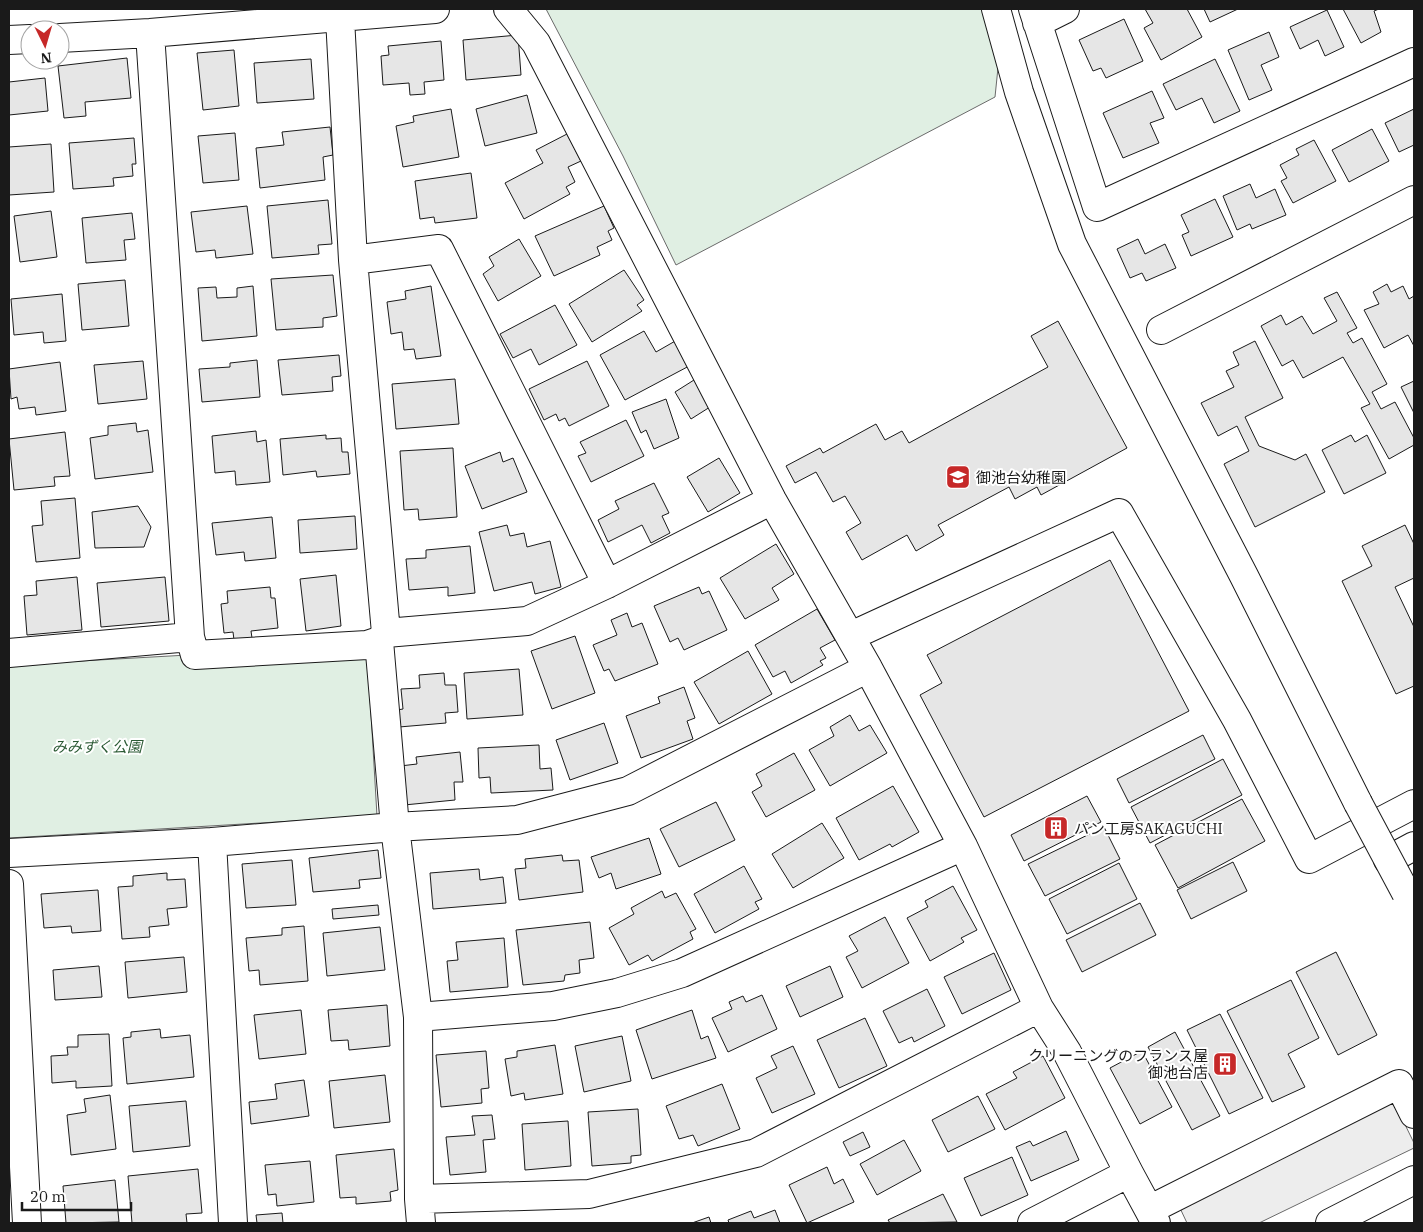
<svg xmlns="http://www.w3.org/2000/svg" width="1423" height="1232" font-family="'IBM Plex Serif','Noto Sans JP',serif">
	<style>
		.green { fill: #e0efe3; stroke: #6a6a6a }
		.parking { fill: #ededed; stroke: #6a6a6a }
		.building { fill: #e6e6e6; stroke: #1a1a1a }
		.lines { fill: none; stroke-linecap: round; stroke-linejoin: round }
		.minor-casing { stroke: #1a1a1a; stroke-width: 30 }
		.minor { stroke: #fff; stroke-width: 28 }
		.minor-bridge-casing { stroke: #1a1a1a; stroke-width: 30; stroke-linecap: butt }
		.minor-bridge { stroke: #fff; stroke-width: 28 }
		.labels { text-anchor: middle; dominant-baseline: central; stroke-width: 4; stroke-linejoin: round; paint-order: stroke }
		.poi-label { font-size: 15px; fill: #1a1a1a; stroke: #fff; text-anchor: start }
		.park-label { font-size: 15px; font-style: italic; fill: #2b5a34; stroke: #fff }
	</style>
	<rect width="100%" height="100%" fill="#fff"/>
	<path class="green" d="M546,9h458l-9,88 -319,168 -53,-109z
		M367,645l10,171 -368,22v-173z"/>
	<path class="parking" d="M1394,1102l20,41v5l-155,75h-72l-8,-17z"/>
	<path class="building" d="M1145,9h42l15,28 -41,23 -17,-32 9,-5z
		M1204,9h34l-28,13z
		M1343,9h36l-5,2 7,21 -20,11z
		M1327,10l17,37 -19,9 -7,-16 -18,9 -10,-22z
		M1124,19l19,42 -37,17 -5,-10 -8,3 -14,-31z
		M1269,32l10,25 -18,8 11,25 -23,10 -21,-50z
		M518,35l3,40 -55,5 -3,-40z
		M441,41l3,39 -20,2 1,12 -15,1 -1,-12 -26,2 -2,-29 8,-1 -1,-9z
		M234,50l5,56 -36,4 -6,-57z
		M127,58l4,40 -46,4 1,14 -22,2 -6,-52z
		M311,59l3,40 -57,4 -3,-40z
		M1215,59l25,52 -26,12 -12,-25 -26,12 -13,-26z
		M45,78l3,33 -39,4v-33z
		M1152,91l12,27 -14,5 9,20 -36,15 -20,-45z
		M527,95l10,38 -52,13 -9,-37z
		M451,109l8,48 -56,10 -7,-41 18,-4 -1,-6z
		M1414,109v36l-15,7 -14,-29z
		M330,127l3,28 -10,2 2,23 -65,8 -4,-40 28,-3 -2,-13z
		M1372,129l17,32 -40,21 -17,-32z
		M235,133l4,47 -36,3 -5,-47z
		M567,134l14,27 -13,6 7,15 -9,5 4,7 -46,25 -19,-36 38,-20 -7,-13z
		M134,138l2,26h-4l1,12 -20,2 1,8 -41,3 -4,-46z
		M1314,140l22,41 -43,22 -12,-22 6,-3 -7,-13 19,-10 -3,-6z
		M51,144l3,48 -45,3v-48z
		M471,173l6,45 -42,5 -1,-6 -14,2 -5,-38z
		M1250,184l6,14 19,-9 11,26 -34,14 -2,-5 -13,6 -14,-34z
		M1215,199l18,38 -42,19 -9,-21 7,-3 -8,-17z
		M328,200l4,44 -14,1 1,9 -47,4 -5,-52z
		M247,206l6,48 -37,4 -1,-8 -19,2 -5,-40z
		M604,206l10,22 -6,3 4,9 -15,7 3,8 -46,21 -19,-40z
		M51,211l6,46 -37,5 -6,-46z
		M132,213l3,26 -11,1 2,20 -40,3 -4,-45z
		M519,239l22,37 -43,25 -15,-27 11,-8 -5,-9z
		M1138,239l7,15 20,-10 11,24 -30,13 -4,-8 -12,5 -13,-29z
		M624,270l20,30 -7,5 5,6 -50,31 -23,-38z
		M333,275l4,41 -14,2v9l-47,3 -5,-51z
		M125,280l4,46 -47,4 -4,-46z
		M1387,284l4,8 12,-6 6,13 5,-3v50l-6,-11 -24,13 -20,-38 15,-6 -6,-12z
		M253,286l4,50 -55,5 -4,-53 18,-1 1,11 20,-1v-9z
		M431,286l10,70 -25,3 -2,-10 -10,1 -2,-18 -11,2 -4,-32 19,-3 -1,-8z
		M1337,292l20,36 -10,5 6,10 9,-5 25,46 -15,8 9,17 14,-7 19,36v7l-25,14 -28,-51 9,-4 -27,-47 -40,21 -10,-18 -11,6 -21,-40 20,-11 5,10 16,-9 11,18 24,-13 -13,-23z
		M62,294l4,47 -22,2 -1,-11 -29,3 -3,-36z
		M555,305l22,40 -38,20 -8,-16 -18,9 -13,-24z
		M1058,321l69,127 -86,47 -4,-8 -22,12 -6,-12 -71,38 6,10 -28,16 -9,-16 -45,25 -16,-28 15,-9 -16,-27 -12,6 -17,-30 -21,11 -9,-17 34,-18 3,5 53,-29 9,16 17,-9 7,12 139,-76 -17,-31z
		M644,331l12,21 21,-12 14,25 -66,35 -25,-45z
		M1255,341l28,57 -38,19 14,29 36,14 11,-6 19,38 -70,35 -31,-63 25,-13 -12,-25 -19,10 -17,-33 33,-16 -8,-16 13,-6 -6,-13z
		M339,355l2,21 -9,1 1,14 -51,4 -4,-35z
		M257,360l3,37 -58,5 -3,-33 31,-2v-4z
		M143,361l4,38 -49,5 -4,-39z
		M587,361l22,45 -40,20 -4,-8 -6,3 -3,-7 -12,6 -15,-31z
		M60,362l6,49 -30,4 -1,-8 -16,2 -2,-12 -6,2 -2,-30z
		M455,379l4,45 -63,5 -4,-45z
		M694,380l16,27 -19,12 -16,-27z
		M1414,381v32l-13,-26z
		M666,399l13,39 -25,11 -8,-19 -5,3 -9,-21z
		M626,420l18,36 -53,26 -13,-26 8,-3 -6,-11z
		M136,423l1,9 11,-2 5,42 -58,7 -5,-41 18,-3v-9z
		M256,431l1,11 9,-2 4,42 -34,3 -1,-14 -20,2 -3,-37z
		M65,432l5,44 -16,1 1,9 -41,4 -5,-51z
		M326,435v4l15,-1 1,14h6l2,22 -33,3 -1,-6 -33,4 -3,-36z
		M1351,435l4,7 12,-7 19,38 -42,21 -22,-44z
		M453,448l4,69 -38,3 -1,-11 -14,1 -4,-59z
		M500,452l3,10 10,-4 14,34 -45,17 -17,-43z
		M719,458l21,35 -32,19 -21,-35z
		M654,483l15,30 -7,3 8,17 -19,10 -9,-18 -34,17 -10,-22 21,-11 -4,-8z
		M75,498l5,60 -44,4 -4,-36 11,-1 -2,-24z
		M138,506l13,21 -7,20 -49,1 -3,-36z
		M355,516l2,33 -57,4 -2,-33z
		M272,517l4,41 -31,3 -1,-9 -28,3 -4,-32z
		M507,525l3,11 14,-3 3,14 23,-6 11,46 -26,7 -3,-12 -38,9 -15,-59z
		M1405,525l9,19v34l-19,9 19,40v59l-18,8 -54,-113 30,-15 -10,-20z
		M776,544l18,30 -22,14 7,12 -34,19 -25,-41z
		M470,546l5,47 -27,3v-9l-39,3 -3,-31 20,-1v-8z
		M1110,560l79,151 -205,106 -64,-122 22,-12 -15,-28z
		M336,575l5,51 -35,5 -6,-52z
		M77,577l5,53 -55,5 -3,-39 13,-1 -1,-14z
		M165,577l4,44 -68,6 -4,-44z
		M270,587l1,11h4l3,30 -27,3 1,7 -18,2 -1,-8 -9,1 -3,-29 7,-1 -1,-12z
		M699,587l3,7 7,-3 18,39 -43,20 -6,-12 -8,4 -16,-36z
		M817,609l18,31 -15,8 6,10 -6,3 3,4 -32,18 -6,-12 -12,6 -18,-32z
		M627,613l5,14 10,-4 16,41 -43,17 -6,-12 -5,2 -11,-26 24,-10 -6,-15z
		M575,636l20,57 -43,16 -21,-58z
		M748,651l24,43 -53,30 -25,-42z
		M519,669l4,46 -56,4 -3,-46z
		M444,673l1,12h11l2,27 -13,1 1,10 -47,4 -2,-17 6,-1 -2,-20 19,-1 -1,-13z
		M684,687l11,31 -8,3 6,18 -52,19 -15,-42 34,-13 -2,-6z
		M850,715l9,16 11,-6 17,28 -57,33 -21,-36 25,-14 -4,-9z
		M604,723l14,40 -48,17 -14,-40z
		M1203,735l12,24 -86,44 -12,-24z
		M539,745l1,24 11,-1 2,22 -62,3 -1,-16 -11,1 -1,-30z
		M460,752l3,30h-9l1,18 -51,5 -4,-39 17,-2 -1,-7z
		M794,753l21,37 -49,27 -14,-25 10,-6 -6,-12z
		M1223,759l19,36 -92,48 -19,-36z
		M893,786l26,46 -27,15 -2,-3 -31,16 -23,-42z
		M1087,796l14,26 -77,39 -13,-26z
		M1242,799l23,42 -87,47 -23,-43z
		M716,802l19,38 -56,27 -19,-38z
		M822,823l22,35 -51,30 -21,-34z
		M1104,827l16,32 -75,37 -17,-32z
		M649,838l12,36 -45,15 -5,-16 -12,5 -8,-21z
		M378,850l3,28 -22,2 1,8 -47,4 -4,-34z
		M562,855l1,6 16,-1 4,32 -64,8 -4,-31 11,-1 -1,-9z
		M292,860l4,45 -50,3 -4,-44z
		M1233,862l14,29 -56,28 -14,-29z
		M1119,863l18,36 -70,35 -18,-35z
		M744,866l18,33 -7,3 4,7 -44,24 -21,-39z
		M479,869l1,11 23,-3 3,26 -73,6 -3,-36z
		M167,873v7l18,-1 2,28 -20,2 2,16 -20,2 1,10 -28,2 -4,-52 15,-1v-10z
		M953,886l24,44 -16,8 3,4 -34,19 -23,-43 21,-11 -3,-6z
		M98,890l3,41 -29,2 -1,-7 -27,2 -3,-34z
		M662,891l3,7 11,-5 20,36 -6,3 3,7 -41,22 -4,-6 -19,10 -20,-37 25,-14 -3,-6z
		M1140,903l16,32 -74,37 -16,-32z
		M378,905l1,10 -46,4 -1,-10z
		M885,917l24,46 -47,25 -16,-31 12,-6 -9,-15z
		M590,922l4,36 -15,2 1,13 -15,2 -1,6 -41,4 -7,-55z
		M304,926l4,55 -48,4 -1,-15 -10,1 -3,-33 36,-3v-7z
		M380,927l5,43 -58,6 -4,-43z
		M504,938l4,49 -58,5 -3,-31 11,-1 -2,-18z
		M1336,952l41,83 -39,20 -42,-83z
		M994,953l17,37 -49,24 -18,-37z
		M184,957l3,35 -59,6 -3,-36z
		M99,966l3,31 -47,3 -2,-30z
		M830,966l13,31 -43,20 -14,-31z
		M1291,980l28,58 -31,16 17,33 -33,15 -45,-91z
		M927,989l18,37 -31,16 -2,-5 -13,6 -16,-32z
		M762,995l15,34 -49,23 -16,-34 20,-9 -3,-7 14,-6 3,6z
		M387,1005l3,41 -41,4 -1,-10 -17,1 -3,-31z
		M301,1010l5,44 -47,5 -5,-44z
		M692,1010l9,29 7,-3 8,22 -64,21 -16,-49z
		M1220,1014l43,84 -34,16 -42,-84z
		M865,1018l22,48 -48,22 -22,-48z
		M160,1029l1,9 29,-3 4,42 -67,7 -4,-46 8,-1v-5z
		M1175,1032l45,84 -28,14 -44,-83z
		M109,1034l3,52 -36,2v-7l-24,2 -1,-27 17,-1 -1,-8h11v-12z
		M622,1036l9,45 -47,11 -9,-46z
		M555,1045l8,49 -38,6 -1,-7 -13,3 -6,-37 12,-2v-6z
		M793,1046l22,48 -43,19 -16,-35 21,-10 -6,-12z
		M486,1051l3,37 -8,1 1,14 -41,4 -5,-52z
		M1142,1051l30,56 -32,17 -30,-56z
		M1043,1056l22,42 -60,32 -19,-36 31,-16 -4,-6z
		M385,1075l5,47 -56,6 -5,-47z
		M304,1080l5,36 -58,8 -2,-22 28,-3 -2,-15z
		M722,1084l18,45 -42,17 -5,-11 -14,4 -13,-33z
		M110,1095l6,54 -45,6 -4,-40 19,-3 -2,-13z
		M978,1096l17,33 -47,23 -16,-32z
		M186,1101l4,45 -57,6 -4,-46z
		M638,1109l3,46 -10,1v7l-39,3 -4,-54z
		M492,1115l3,24 -12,1 3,32 -36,3 -4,-38 29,-2 -3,-19z
		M568,1121l3,45 -46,4 -3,-46z
		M1066,1131l13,29 -48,21 -15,-34 14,-6 3,5z
		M863,1132l7,15 -20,9 -7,-14z
		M904,1140l17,31 -44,24 -17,-31z
		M394,1149l4,41 -8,2 1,9 -35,3v-7l-16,1 -4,-43z
		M1012,1157l16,38 -47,21 -17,-38z
		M310,1161l4,41 -37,4 -1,-12 -8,1 -3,-30z
		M827,1167l7,17 9,-5 11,23 -47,21 -18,-38z
		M198,1169l4,44 -16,1 1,9h-55l-4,-47z
		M115,1180l4,42 -53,1 -3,-37z
		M943,1194l14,28 -67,1 -2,-3z
		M775,1210l5,13h-51l-1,-3 23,-9 3,7z
		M282,1213l1,10h-26l-1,-8z
		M709,1217l2,6h-19z"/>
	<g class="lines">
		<defs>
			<path id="minor" d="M508,9l28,34 236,457 96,168 95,178 76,162 28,44 62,121 27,50
				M996,9l23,83 53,152 172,332 114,227
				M1033,9l64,198 317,-145
				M340,18l13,242 33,373
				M1037,23l28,-14
				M150,33l40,604 5,18 172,-10 12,-4 7,-8 141,-12 80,-37 165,-84
				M60,38l90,-5 285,-24
				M9,40l21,-1
				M353,260l86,-11 168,335
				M1161,330l253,-130
				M851,636l268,-123 118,207 72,139 105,-55
				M379,641l16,186 23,190 1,182 2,24
				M9,653l181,-16
				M212,842l183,-15 122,-7 111,-29 240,-123
				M9,853l203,-11 21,381
				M1388,860l26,-14
				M9,884l18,339
				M418,1017l135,-11 64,-13 65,-20 281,-127
				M419,1199l170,-5 167,-41 283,-145
				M1149,1210l250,-126 15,30
				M1032,1223l97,-50
				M1330,1223l84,-43"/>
		</defs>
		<use href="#minor" class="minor-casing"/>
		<use href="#minor" class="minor"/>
		<defs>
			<path id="minor-bridge" d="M1358,803l48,90"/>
		</defs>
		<use href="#minor-bridge" class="minor-bridge-casing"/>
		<use href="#minor-bridge" class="minor-bridge"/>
	</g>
	<defs>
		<symbol id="school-square" viewBox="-11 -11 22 22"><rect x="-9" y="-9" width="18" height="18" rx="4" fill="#c62828" stroke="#fff"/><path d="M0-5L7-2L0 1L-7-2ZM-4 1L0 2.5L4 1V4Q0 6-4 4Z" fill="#fff"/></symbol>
		<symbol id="building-square" viewBox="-11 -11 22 22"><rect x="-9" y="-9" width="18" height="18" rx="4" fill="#c62828" stroke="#fff"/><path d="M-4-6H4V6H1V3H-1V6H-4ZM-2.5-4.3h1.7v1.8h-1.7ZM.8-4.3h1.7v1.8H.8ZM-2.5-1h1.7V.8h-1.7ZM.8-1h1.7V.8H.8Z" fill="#fff"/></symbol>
	</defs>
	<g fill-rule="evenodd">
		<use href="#school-square" x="944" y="463" width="28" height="28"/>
		<use href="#building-square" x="1042" y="814" width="28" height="28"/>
		<use href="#building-square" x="1211" y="1050" width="28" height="28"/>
	</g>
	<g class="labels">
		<g class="poi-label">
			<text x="976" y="477">御池台幼稚園</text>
			<text x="1074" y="828">パン工房SAKAGUCHI</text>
			<text x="1208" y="1055" text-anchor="end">クリーニングのフランス屋<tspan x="1208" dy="17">御池台店</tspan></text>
		</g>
		<g class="park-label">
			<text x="97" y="746">みみずく公園</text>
		</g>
	</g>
	<rect width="1423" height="1232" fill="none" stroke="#1a1a1a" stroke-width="20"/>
	<g transform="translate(45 45) rotate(175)"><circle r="24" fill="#ffffff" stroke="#a3a3a3"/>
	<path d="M0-4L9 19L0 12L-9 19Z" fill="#c62828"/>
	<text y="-8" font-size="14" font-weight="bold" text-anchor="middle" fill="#1a1a1a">N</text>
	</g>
	<path d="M22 1202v8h109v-8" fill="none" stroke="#1a1a1a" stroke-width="2.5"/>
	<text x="30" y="1202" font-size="15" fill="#1a1a1a" stroke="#ffffff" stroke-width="4" paint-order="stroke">20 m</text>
</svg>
